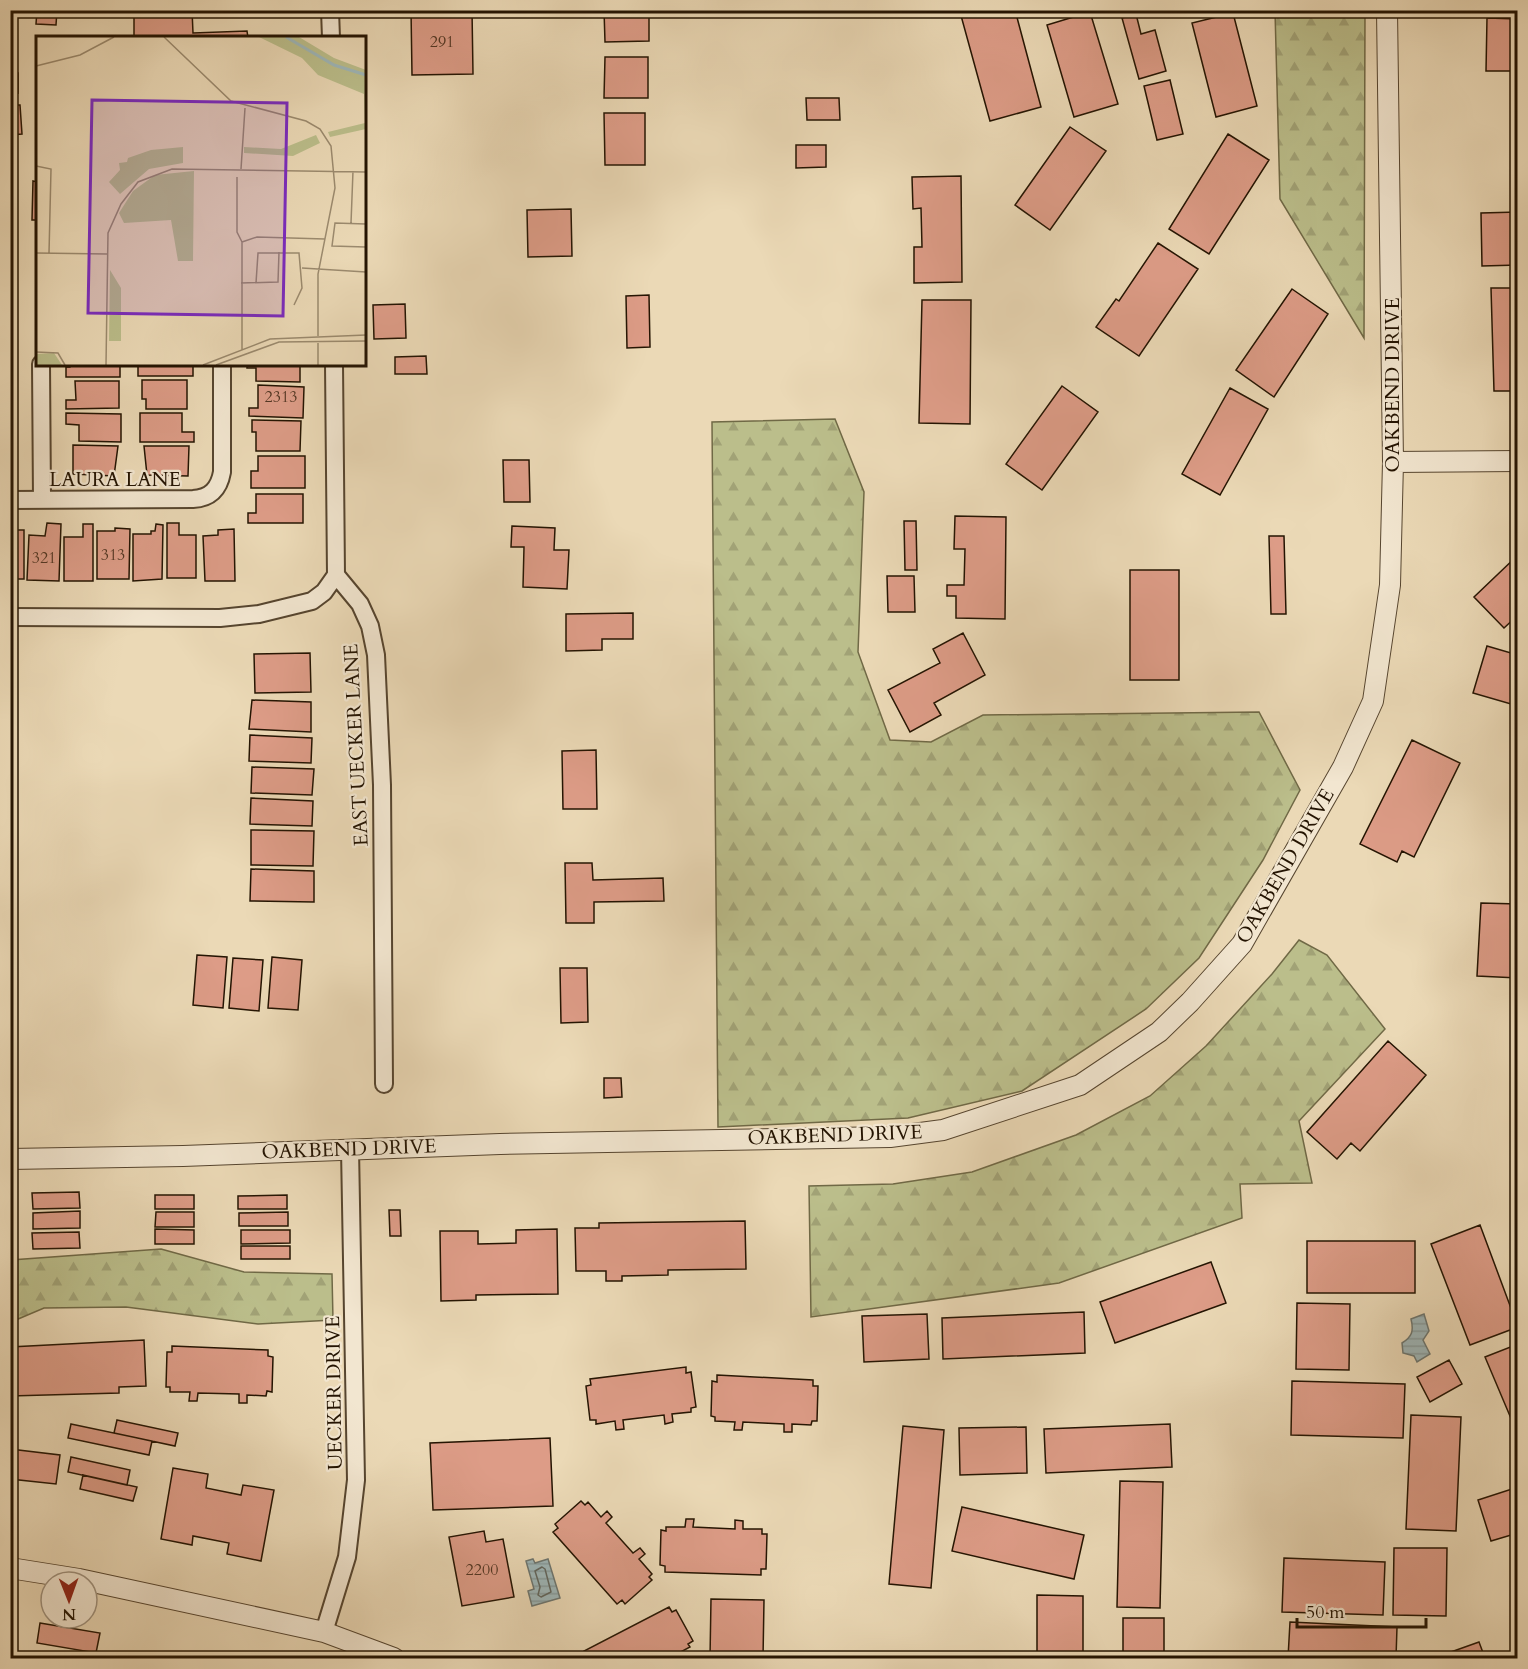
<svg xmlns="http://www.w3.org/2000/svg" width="1528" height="1669" font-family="Cardo,serif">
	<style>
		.forest { fill: url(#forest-firs); stroke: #706946; stroke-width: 1.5 }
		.water { fill: url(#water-rules); stroke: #6d7670; stroke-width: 1.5 }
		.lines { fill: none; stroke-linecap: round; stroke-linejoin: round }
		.shore { stroke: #61665e; stroke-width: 1.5 }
		.building { fill: #dd9c87; stroke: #241402; stroke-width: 1.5 }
		.minor-casing { stroke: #56452f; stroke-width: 20 }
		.tertiary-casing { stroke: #56452f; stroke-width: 22 }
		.minor { stroke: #f2e6d0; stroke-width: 16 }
		.tertiary { stroke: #f2e6d0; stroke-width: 20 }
		.labels { text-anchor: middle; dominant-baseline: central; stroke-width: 4.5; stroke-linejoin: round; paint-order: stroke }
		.number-label { font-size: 16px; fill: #523623 }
		.street-label { font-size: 20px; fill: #241402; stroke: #f2e6d0 }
		.inset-river { fill: none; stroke: #9eb7b9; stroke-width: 3 }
		.inset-road { fill: none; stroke: #9b8a6e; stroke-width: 1.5 }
		.view { fill: #7b2cbf; fill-opacity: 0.15; stroke: #7b2cbf; stroke-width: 3 }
		.inset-edge { fill: none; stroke: #241402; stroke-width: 3 }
	</style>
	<defs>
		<pattern id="forest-firs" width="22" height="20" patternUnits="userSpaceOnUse" patternTransform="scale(1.5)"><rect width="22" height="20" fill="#bbbe8b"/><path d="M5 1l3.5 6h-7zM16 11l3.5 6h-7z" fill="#a1a276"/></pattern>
		<pattern id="water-rules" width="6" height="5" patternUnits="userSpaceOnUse" patternTransform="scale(1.5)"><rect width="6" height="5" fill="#9eb7b9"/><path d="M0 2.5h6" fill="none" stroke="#889c9d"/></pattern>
	</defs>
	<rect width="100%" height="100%" fill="#ebd9b6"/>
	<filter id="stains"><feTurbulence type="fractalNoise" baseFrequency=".00333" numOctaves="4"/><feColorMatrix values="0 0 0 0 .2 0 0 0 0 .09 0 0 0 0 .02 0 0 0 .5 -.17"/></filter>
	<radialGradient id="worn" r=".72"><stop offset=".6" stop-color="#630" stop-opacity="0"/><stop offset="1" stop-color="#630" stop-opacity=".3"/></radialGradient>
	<path class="forest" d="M1275,11h90l-1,327 -84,-139z
		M835,419l29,73 -6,160 32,88 41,2 52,-27 276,-3 41,78 -37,70 -64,98 -53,51 -124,82 -114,27 -190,9 -6,-705z
		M1299,940l28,15 58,74 -86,92 13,62 -72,1 2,34 -183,65 -248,34 -2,-131 84,-2 79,-12 104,-37 74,-39 56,-50 66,-72z
		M161,1249l83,23 88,2 1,46 -75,4 -132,-17 -82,1 -33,14v-62z"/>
	<path class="water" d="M1424,1314l5,17 -6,9 7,14 -13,8 -3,-6 -11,-3 -1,-10c10,-6 12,-12 9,-24z
		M533,1559l2,4 13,-4 12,39 -28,8 -4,-15 6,-2 -8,-28z"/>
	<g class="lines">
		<path class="shore" d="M542,1567l3,2 6,23 -10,5 -3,-2 2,-8 -5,-16z"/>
	</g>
	<path class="building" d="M37,10h20l-1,15 -20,-1z
		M134,10h58l1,23 54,-2 1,7h-114z
		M411,10h61l1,64 -61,1z
		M604,10h45v31l-44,1z
		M966,10h49l26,97 -51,14 -30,-109z
		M1090,12l28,92 -44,13 -27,-92z
		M1233,13l24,93 -41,11 -24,-94z
		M1136,14l5,20 14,-4 11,41 -27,8 -17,-61z
		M1487,18l31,1v52h-32z
		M10,41h5v28h-5z
		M605,57h43v41h-44z
		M10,73h8v20l-4,-1v10h-4z
		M1170,80l13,54 -26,6 -13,-54z
		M806,98h33l1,22h-33z
		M10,105h10l2,29 -12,1z
		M604,113h41v52h-40z
		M1070,127l36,24 -56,79 -35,-25z
		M1228,134l41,26 -60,94 -40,-25z
		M796,145h30v22l-30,1z
		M961,176l1,106 -48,1v-36h8l-1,-39 -8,1 -1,-32z
		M33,181l5,1v38h-6z
		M571,209l1,47 -44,1 -1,-47z
		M1518,212v53l-36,1 -1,-53z
		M1158,243l40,26 -59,87 -43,-29 20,-28 3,2z
		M1491,288h24v11h3v92h-24z
		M1292,289l36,25 -54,83 -38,-27z
		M649,295l1,52 -23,1 -1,-52z
		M922,300h49l-1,124 -51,-1z
		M405,304l1,34 -32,1 -1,-34z
		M426,356l1,18h-32v-17z
		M71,364h49v13h-54v-10h4z
		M138,364l55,2v10h-55z
		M247,364h53v18l-44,-1v-13h-9z
		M142,380h45v29h-41v-10h-4z
		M75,381h44v27l-53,1v-9h10z
		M258,385l46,2 -1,31 -54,-2v-8h9z
		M1062,386l36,26 -56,78 -36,-26z
		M1230,388l38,21 -48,86 -38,-21z
		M66,413l55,1v28l-42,-1v-16l-13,-1z
		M140,413h42v19h12v10h-54z
		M252,420l49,1 -1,30h-44v-19h-4z
		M73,445l45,1 -4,30 -41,-2z
		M144,446h45l-1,30 -41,-1z
		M258,456h47v32h-54v-17h7z
		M503,460h26l1,42h-26z
		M256,494h47v29h-55v-10h8z
		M955,516l51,1 -1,102 -49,-1v-22h-9v-11h17l1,-36h-11z
		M904,521h12l1,49h-12z
		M47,523l14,1 -2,57 -32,-1 2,-45 16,1z
		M167,523h12v12h17v43h-29z
		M83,524h10v57h-29v-44h19z
		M156,524l7,1 -1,54 -29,2v-47h18v-3h4z
		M512,526l43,2 -1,22h15l-2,39 -44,-2 1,-40h-13z
		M115,528l15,1 -1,50h-32v-48h18z
		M234,529l1,52h-30l-2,-45 15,-1v-5z
		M10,530h14v49h-14z
		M1269,536h15l2,78h-15z
		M1518,555v60l-14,13 -30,-31z
		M1130,570h49v110h-49z
		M887,576h27l1,36h-27z
		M633,613v26h-31v11l-36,1v-37z
		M963,633l22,42 -51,28 7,12 -31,17 -22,-42 52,-27 -7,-14z
		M1487,646l31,9v51l-45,-13z
		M310,653l1,39 -56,1 -1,-39z
		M252,700l59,2v30l-62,-3z
		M250,735l62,3 -1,25 -62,-2z
		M1412,740l48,23 -46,94 -12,-6 -5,11 -37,-18z
		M596,750l1,59h-34l-1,-58z
		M252,767l62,2 -2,26 -61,-2z
		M251,798l62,3 -1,25 -62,-2z
		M251,830l63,1 -1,35 -62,-1z
		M565,863h27l1,17 70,-2 1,23 -70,1v21h-28z
		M251,869l63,2v31l-64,-1z
		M1481,903l37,1v74l-41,-2z
		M197,955l30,2 -4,51 -30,-3z
		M272,957l30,3 -4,50 -30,-2z
		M233,958l30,2 -4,51 -30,-3z
		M560,968h27l1,54 -27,1z
		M1388,1041l38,34 -66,76 -9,-8 -14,16 -30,-27z
		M604,1078h17l1,19 -18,1z
		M79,1192l1,16 -47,1 -1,-16z
		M155,1195h39v14h-39z
		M287,1195v14h-49v-13z
		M389,1210h11l1,26h-11z
		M80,1211v17l-47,1v-16z
		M156,1212h38v15h-39z
		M288,1212v14h-49v-13z
		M745,1221l1,48 -78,1v5l-46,1v5h-16v-10h-30l-1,-43h24v-5z
		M1480,1225l38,102 -48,18 -39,-101z
		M155,1229l39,1v14h-39z
		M557,1229l1,65 -82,1v5l-35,1 -1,-70h38v13l38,-1v-13z
		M241,1230h49v13l-49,1z
		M79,1232l1,16 -47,1 -1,-16z
		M1307,1241h108v52h-108z
		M241,1246h49v13h-49z
		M1211,1262l15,41 -111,40 -15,-41z
		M1297,1303l53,1 -1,66 -53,-1z
		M1084,1312l1,41 -142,6 -1,-41z
		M927,1314l2,45 -65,3 -2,-46z
		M144,1340l2,46 -27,1v6l-109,3v-49z
		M1518,1344v91l-33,-78z
		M172,1346l96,4v6l5,1 -1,35 -5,-1 -1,5 -19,-1v8h-8v-9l-41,-1 -1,8h-8l1,-9h-20v-5h-4l1,-35h5z
		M1449,1360l13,24 -32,18 -13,-25z
		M686,1367v6l5,-1 5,35 -5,1v4l-19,2 1,8 -8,2 -1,-9 -41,5 1,9 -8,1 -1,-9 -19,3v-4h-6l-4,-34 5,-1 -1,-6z
		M717,1375l96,5v6h5l-1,35h-5l-1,4 -19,-1v8h-8v-8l-21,-1 -20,-1 -1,8h-8l1,-8 -20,-1v-4l-4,-1 1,-35 5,1z
		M1292,1381l113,3 -2,54 -112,-3z
		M1411,1415l50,2 -5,114 -50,-2z
		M117,1420l61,13 -3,13 -61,-13z
		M71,1424l81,17 -3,14 -81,-17z
		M1170,1424l2,43 -126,6 -2,-44z
		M903,1426l41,4 -13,158 -42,-4z
		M1026,1427l1,46 -67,2 -1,-47z
		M550,1438l3,68 -120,4 -3,-67z
		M10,1449l50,6 -4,29 -46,-5z
		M71,1457l59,13 -3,15 -59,-13z
		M173,1468l35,6 -2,14 35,7 2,-10 31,5 -13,71 -34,-7 2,-11 -36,-7 -1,9 -31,-6z
		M83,1475l54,12 -4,14 -53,-12z
		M1120,1481l43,1 -3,126 -43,-1z
		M1518,1487v46l-27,8 -13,-41z
		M581,1501l4,4 3,-3 13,15 6,-6 5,6 -6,6 27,30 7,-5 5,6 -6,5 13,15 -3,3 3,3 -27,24 -3,-4 -5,4 -64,-72 5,-4 -3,-4z
		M962,1507l122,28 -10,44 -122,-28z
		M686,1519h8l-1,8 42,2v-9l8,1v8h19v5h5l-1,35h-5v6l-96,-3v-6l-5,-1 1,-35 5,1v-4h19z
		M484,1531l2,11 17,-3 11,58 -52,9 -13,-69z
		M1394,1548h53l-1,68 -53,-1z
		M1284,1558l101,4 -2,53 -101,-3z
		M1037,1595l46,1v62h-46z
		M711,1599l53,1 -1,58h-53z
		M669,1607l3,5 4,-2 17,31 -5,3 2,3 -17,9 1,2h-92l5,-2 -3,-5z
		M1123,1618h41v40h-41z
		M1290,1622l107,5 -1,31h-108z
		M40,1623l60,10 -4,20 -59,-10z
		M1479,1642l6,16h-51z"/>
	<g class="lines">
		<defs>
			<path id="minor" d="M330,10l1,28
				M41,364l1,136
				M334,364l2,211
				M10,500l183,-1c17,-1 26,-10 29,-27v-108
				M336,575l24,29 10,22 6,29 6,130 2,299
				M10,617l210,1 39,-4 53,-13 12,-9 12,-17
				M324,1632l23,-75 9,-77 -6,-331"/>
			<path id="tertiary" d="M1393,462l125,-1
				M10,1159l173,-3 317,-12 390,-7 53,-7 137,-45 79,-53 31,-30 52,-58 101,-177 30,-66 17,-116 3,-123 -6,-452
				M10,1568l69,11 245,53 70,26"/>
		</defs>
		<use href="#minor" class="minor-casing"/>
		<use href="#tertiary" class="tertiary-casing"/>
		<use href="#minor" class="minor"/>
		<use href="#tertiary" class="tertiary"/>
	</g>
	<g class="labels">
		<g class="number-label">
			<text x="442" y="42">291</text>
			<text x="281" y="397">2313</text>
			<text x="113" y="555">313</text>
			<text x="44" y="558">321</text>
			<text x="482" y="1570">2200</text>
		</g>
		<g class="street-label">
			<text transform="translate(1392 385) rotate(-90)">OAKBEND DRIVE</text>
			<text x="115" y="479">LAURA LANE</text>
			<text transform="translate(356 745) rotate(-93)">EAST UECKER LANE</text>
			<text transform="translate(1285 866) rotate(-60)">OAKBEND DRIVE</text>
			<text transform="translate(835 1135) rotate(-2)">OAKBEND DRIVE</text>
			<text transform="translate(349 1149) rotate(-2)">OAKBEND DRIVE</text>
			<text transform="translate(334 1393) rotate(-91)">UECKER DRIVE</text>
		</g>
	</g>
	<g transform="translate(36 36)">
		<rect width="330" height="330" fill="#ebd9b6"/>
		<path d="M18,317l8,12h-26v-11z" fill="#bbbe8b"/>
		<path d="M223,1h40l35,21 32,12v59l-36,8 -2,-5 37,-9 -1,-29 -46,-19 -16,-17zM280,99l4,8 -27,13 -49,-3v-6l37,2zM147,111v16l-34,6 -29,25 -11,-12 11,-12 -1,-7 8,-1 1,-4 23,-8zM158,135l-1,90h-15l-7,-41 -47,3 -5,-10 14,-22 22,-16zM74,234l11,18v53h-12z" fill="#bbbe8b"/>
		<path class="inset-river" d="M250,1l48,28 32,10"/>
		<path class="inset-road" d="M128,1l67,64 75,20 14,8 11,17 4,42 -17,86v62M0,30l44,-11 34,-18M0,130l15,3 -2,84M205,133l4,-61M201,141v55l5,10M315,187l2,-52M330,188l-31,-1 -3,23 34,1M206,206v108M206,206l15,-5 68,2M0,217l71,1M266,232l64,4M205,247l37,-1 1,-30M220,247l2,-30h41l3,35 -8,17M282,307v22M0,316l22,1 7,12M70,329l2,-132 13,-29 17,-22 34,-13 194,3M167,329l67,-26 96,-4M180,329l63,-23 87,-1"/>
		<path class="view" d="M56,64l195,3 -4,213 -195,-3z"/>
		<rect width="330" height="330" class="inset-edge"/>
	</g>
	<rect width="1528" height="1669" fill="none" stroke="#ebd9b6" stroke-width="36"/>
	<rect x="12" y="12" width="1504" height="1645" fill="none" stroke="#241402" stroke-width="3"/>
	<rect x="18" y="18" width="1492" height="1633" fill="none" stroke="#241402" stroke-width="1.5"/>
	<g transform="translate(69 1600) rotate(179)"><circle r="28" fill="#f2e6d0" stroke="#a0927e" stroke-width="1.5"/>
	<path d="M0-4.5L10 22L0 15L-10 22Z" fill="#8f2418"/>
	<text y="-9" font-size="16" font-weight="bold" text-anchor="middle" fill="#241402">N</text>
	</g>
	<path d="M1297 1618v9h129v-9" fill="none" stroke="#241402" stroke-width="3"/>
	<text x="1306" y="1618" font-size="18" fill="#241402" stroke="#f2e6d0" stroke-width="4.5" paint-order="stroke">50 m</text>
	<rect width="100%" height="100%" filter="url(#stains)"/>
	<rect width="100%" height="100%" fill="url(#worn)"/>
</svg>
